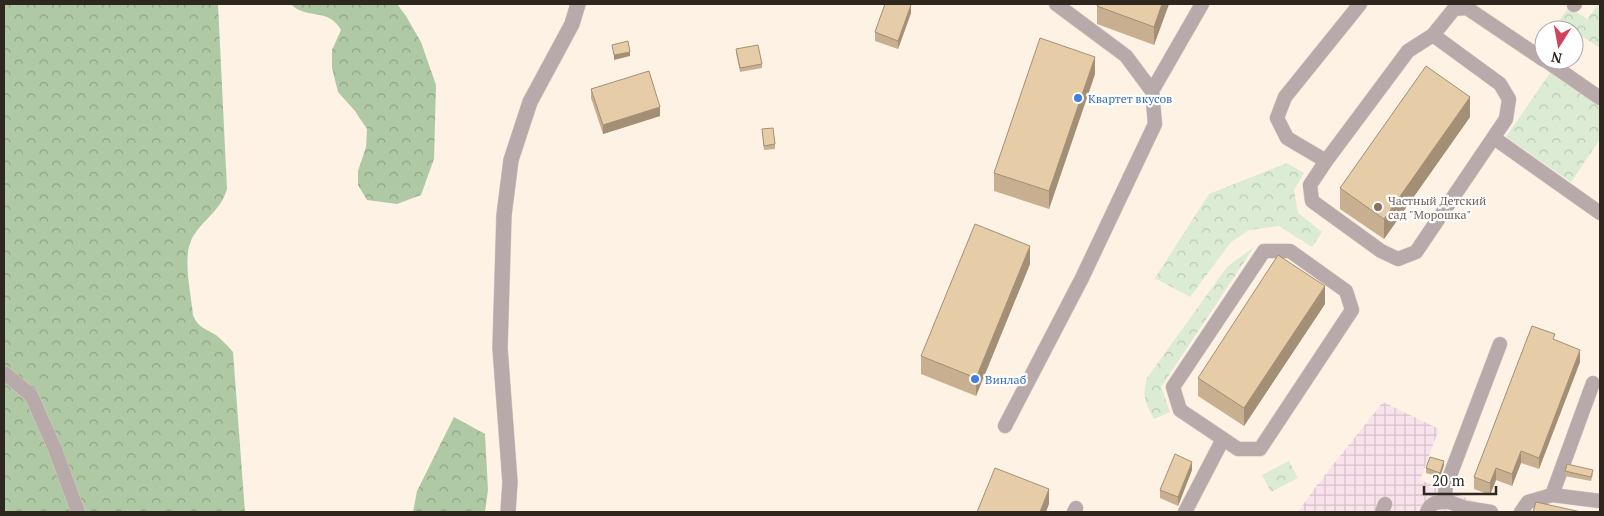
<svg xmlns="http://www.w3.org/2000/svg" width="1604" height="516" font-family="'PT Serif',serif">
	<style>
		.industrial { fill: url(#industrial-grid) }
		.forest { fill: url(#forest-crowns) }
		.park { fill: url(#park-crowns) }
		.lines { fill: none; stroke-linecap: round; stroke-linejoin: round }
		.lane-casing { stroke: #d8cdc0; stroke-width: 15 }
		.street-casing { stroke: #d8cdc0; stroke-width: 16 }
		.lane { stroke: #b8aaaa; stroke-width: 14 }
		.street { stroke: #b8aaaa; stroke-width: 15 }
		.wall { fill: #c7af90 }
		.shaded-wall { fill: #a28f76 }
		.building { fill: #e7cca8; stroke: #a28f76 }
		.shop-dot { fill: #3f7fe0; stroke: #fff; stroke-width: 2 }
		.education-dot { fill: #8d6e63; stroke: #fff; stroke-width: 2 }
		.labels { text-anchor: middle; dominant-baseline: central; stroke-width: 4.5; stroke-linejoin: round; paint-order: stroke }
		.shop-label { font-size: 12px; fill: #366cbe; stroke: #fff; text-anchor: start }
		.education-label { font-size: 12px; fill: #785e54; stroke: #fff; text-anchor: start }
	</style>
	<defs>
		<pattern id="industrial-grid" width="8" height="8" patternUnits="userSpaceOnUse" patternTransform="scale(1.25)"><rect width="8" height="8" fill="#fae2ec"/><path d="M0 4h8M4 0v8" fill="none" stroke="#d7c2ca"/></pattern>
		<pattern id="forest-crowns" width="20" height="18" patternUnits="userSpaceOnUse" patternTransform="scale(1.25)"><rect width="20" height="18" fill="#b0c9a5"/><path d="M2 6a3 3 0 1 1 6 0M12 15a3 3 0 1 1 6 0" fill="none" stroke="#90a386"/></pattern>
		<pattern id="park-crowns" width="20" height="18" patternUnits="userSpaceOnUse" patternTransform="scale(1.25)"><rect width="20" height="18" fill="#dbebd4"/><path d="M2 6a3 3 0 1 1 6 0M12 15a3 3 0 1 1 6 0" fill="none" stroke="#bccab6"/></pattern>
	</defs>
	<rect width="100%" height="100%" fill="#fdf2e3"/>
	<path class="industrial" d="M1383,402l56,27 -19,51 70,27 -1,5h-191l19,-27z"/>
	<path class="forest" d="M4,4h214l9,185c-6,21 -22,29 -33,46 -13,18 -3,58 -1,80 4,12 13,14 23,20 6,5 12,11 17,17l12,160h-241z
		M291,4h106l9,12 15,26 15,43 -2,74 -13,36 -24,9 -30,-4 -9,-15v-14l8,-24 1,-18 -12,-18 -17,-19 -6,-24v-18l9,-20c-12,-23 -36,-10 -50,-26z
		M454,417l31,17 3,56 -3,22h-72l4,-21z"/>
	<path class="park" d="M1599,4h1v44l-41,-27 10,-14 18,12z
		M1550,73l50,34v32l-29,43 -65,-45z
		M1287,163l17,10 -10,17 4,23 24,19 -10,15 -33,-21 -30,4 -18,12 -41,55 -35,-19 54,-84z
		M1254,247l-93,140 9,25 -16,7c-9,-17 -12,-22 -7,-41l80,-111z
		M1289,461l9,17 -27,14 -9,-17z"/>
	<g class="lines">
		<defs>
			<path id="lane" d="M1574,5l1,-1
				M1433,35l67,49 9,15 -3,20 -90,133 -18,7 -17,-8 -69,-50 -2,-16 16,-24 82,-110z
				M1433,35l21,-26 13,-1 77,52
				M1545,60l55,38
				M1152,91l50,-87
				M1494,138l106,75
				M1326,161l-39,-23 -10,-20 8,-21 75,-93
				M1264,251h26l56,40 6,19 -92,139h-22l-58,-39 -7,-23z
				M4,373l27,22 24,54 23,63
				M1005,426l77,-148 73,-154 -3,-33 -26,-35 -70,-52
				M1552,495l41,-112
				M1074,512l2,-4
				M1185,512l38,-73
				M1382,512l3,-8
				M1427,512c4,-11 11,-10 22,-10
				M1491,512l-25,-4 -17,-6 -4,-8 1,-8 54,-142
				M1521,512l7,-10 24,-7 48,6"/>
			<path id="street" d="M508,512l2,-30 -10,-134 4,-133 7,-55 19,-58 42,-78 6,-20"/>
		</defs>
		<use href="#lane" class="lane-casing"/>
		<use href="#street" class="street-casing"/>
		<use href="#lane" class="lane"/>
		<use href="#street" class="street"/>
	</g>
	<path class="wall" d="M1169,4l-15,41 -57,-21v-18z
		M911,13l-13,36 -23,-8v-9z
		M736,49l26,15v4l-22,4 -4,-19z
		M1095,74l-46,135 -55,-18v-18z
		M591,89l69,27 -57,18 -12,-36z
		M1470,117l-86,122 -44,-30v-21z
		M762,129l13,15v5l-11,1z
		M1030,264l-54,132 -55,-22v-18z
		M1325,304l-81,122 -46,-30v-18z
		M1555,340l25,22 -41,107 -18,-6 -9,23 -16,-6 -6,15 -16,-6v-12z
		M1444,465l-4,12 -14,-4v-5z
		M1192,470l-14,36 -18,-8v-8z
		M1565,471l28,3 -2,7 -26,-5z"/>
	<path class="shaded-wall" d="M1162,4h7l-15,41v-18z
		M911,5v8l-13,36v-8z
		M630,52v4l-16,4v-5z
		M1095,57v17l-46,135v-18z
		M1470,97v20l-86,122v-20z
		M660,107v9l-57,18v-9z
		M1030,246v18l-54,132v-18z
		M1325,286v18l-81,122v-18z
		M1580,350v12l-41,107v-11z
		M1521,451v12l-9,23v-12z
		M1444,461v4l-4,12v-4z
		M1192,462v8l-14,36v-9z
		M1496,468v12l-6,15v-12z
		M1049,489v15l-3,8h-6z"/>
	<path class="building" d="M885,4h23l3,1 -13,36 -23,-9z
		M1098,4h64l-8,23 -57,-21z
		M1040,38l55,19 -46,134 -55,-18z
		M628,41l2,11 -16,3 -2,-10z
		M758,45l4,19 -22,4 -4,-19z
		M1426,66l44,31 -86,122 -44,-31z
		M649,71l11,36 -57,18 -12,-36z
		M773,128l2,16 -11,2 -2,-17z
		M975,224l55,22 -54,132 -55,-22z
		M1278,255l47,31 -81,122 -46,-30z
		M1532,326l23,8 -2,5 27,11 -41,108 -18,-7 -9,23 -16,-6 -6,15 -16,-6z
		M1175,454l17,8 -14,35 -18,-7z
		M1430,457l14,4 -4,12 -14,-5z
		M1567,464l26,6 -2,7 -26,-6z
		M995,468l54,21 -9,23h-63z
		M1536,502l45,10h-48z"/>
	<g class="shop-dot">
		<circle cx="1078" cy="98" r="5"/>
		<circle cx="975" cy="379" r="5"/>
	</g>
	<circle class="education-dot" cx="1378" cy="207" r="5"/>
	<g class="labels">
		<g class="shop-label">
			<text x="1088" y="98">Квартет вкусов</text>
			<text x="985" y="379">Винлаб</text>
		</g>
		<g class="education-label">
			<text x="1388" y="200">Частный Детский<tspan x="1388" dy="14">сад "Морошка"</tspan></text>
		</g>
	</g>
	<rect width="1604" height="516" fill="none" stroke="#2e271e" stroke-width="10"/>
	<g transform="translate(1559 45) rotate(191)"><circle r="24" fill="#ffffff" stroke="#aba9a5"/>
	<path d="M0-4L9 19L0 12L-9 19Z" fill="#d2425c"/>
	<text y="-8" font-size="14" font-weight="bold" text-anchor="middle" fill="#2e271e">N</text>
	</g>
	<path d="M1424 486v8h72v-8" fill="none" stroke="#2e271e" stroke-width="2.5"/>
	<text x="1432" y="486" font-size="15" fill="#2e271e" stroke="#ffffff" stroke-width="4" paint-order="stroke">20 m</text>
</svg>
